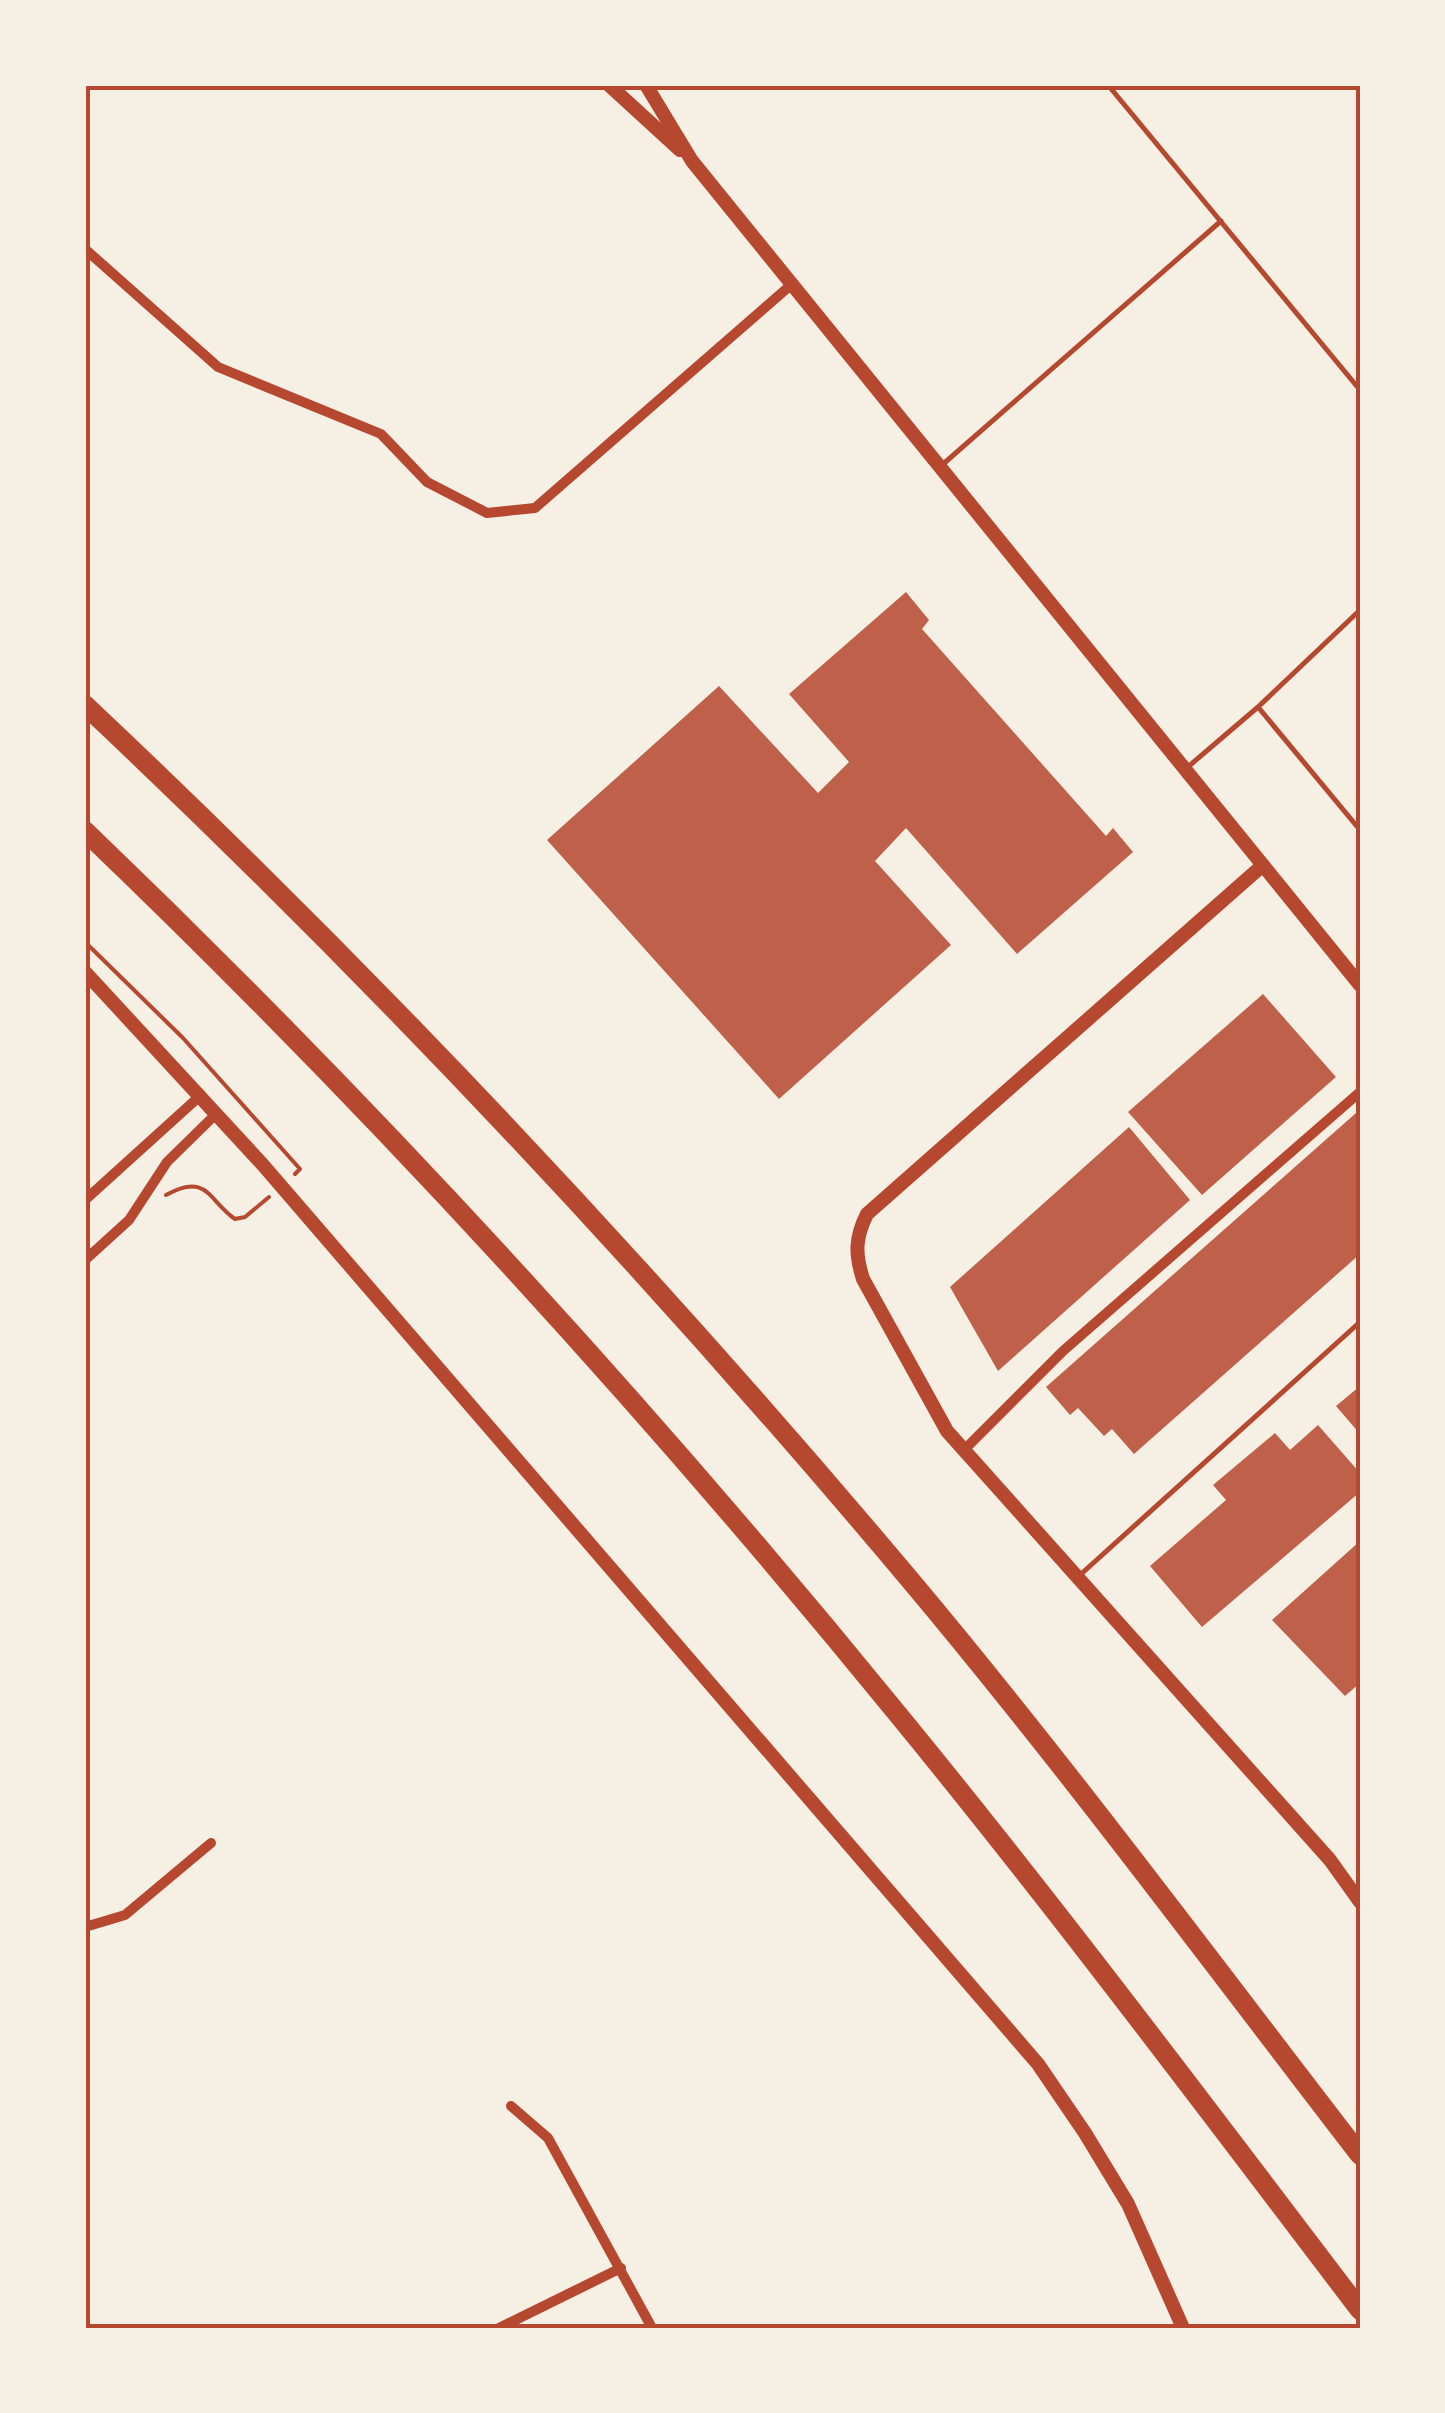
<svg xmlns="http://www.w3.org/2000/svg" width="1445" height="2413" font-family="Roboto,sans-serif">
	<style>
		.building { fill: #bf614a }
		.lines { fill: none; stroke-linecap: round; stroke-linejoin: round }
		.path { stroke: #b5482f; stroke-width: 4 }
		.service { stroke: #b5482f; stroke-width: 5 }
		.minor { stroke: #b5482f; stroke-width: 10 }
		.tertiary { stroke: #b5482f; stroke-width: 14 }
		.motorway { stroke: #b5482f; stroke-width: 20 }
		.neatline { fill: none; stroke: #b5482f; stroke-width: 4 }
	</style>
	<rect width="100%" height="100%" fill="#f6efe4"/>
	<path class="building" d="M906,592l23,28 -7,9 184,207 7,-8 20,24 -116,102 -111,-126 -31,33 76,84 -172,154 -232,-259 172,-154 99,107 31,-31 -60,-68z
		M1263,994l73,83 -134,118 -74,-83z
		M1356,1113l4,5v136l-226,200 -22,-25 -8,7 -26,-28 -8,7 -24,-28z
		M1129,1127l61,73 -192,171 -48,-84z
		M1360,1386v48l-24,-28z
		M1318,1425l42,48v19l-158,135 -52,-61 76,-66 -13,-15 62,-52 15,17z
		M1360,1541v142l-15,13 -73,-76z"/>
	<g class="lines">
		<path class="path" d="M85,942l98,96 117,131 -5,5
			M166,1195c41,-23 42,5 69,24l10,-2 24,-20"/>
		<path class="service" d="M1108,85l252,305
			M942,465l279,-244
			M1258,707l102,123
			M1189,766l69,-59 102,-97
			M1080,1575l280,-253"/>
		<path class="minor" d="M85,249l133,118 163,67 46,48 60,31 48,-5 257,-224
			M85,1200l116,-105
			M85,1260l44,-40 38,-58 50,-49
			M964,1450l99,-99 297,-259
			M85,1927l40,-12 86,-72
			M511,2106l37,32 104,190
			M499,2328l122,-60"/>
		<path class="tertiary" d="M609,85l71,65
			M646,85l46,76 668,824
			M1263,865l-396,349c-12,24 -12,40 -4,65l84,152 383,429 30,42
			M85,972l178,193 775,899 47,69 43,71 55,124"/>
		<path class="motorway" d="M85,705c292,275 568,569 826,876 156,186 301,382 449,574
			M85,831c288,276 559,572 811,881 160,195 311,397 464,598"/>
	</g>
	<rect width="1445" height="2413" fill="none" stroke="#f6efe4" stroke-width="175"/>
	<rect x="88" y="88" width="1270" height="2238" class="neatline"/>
</svg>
